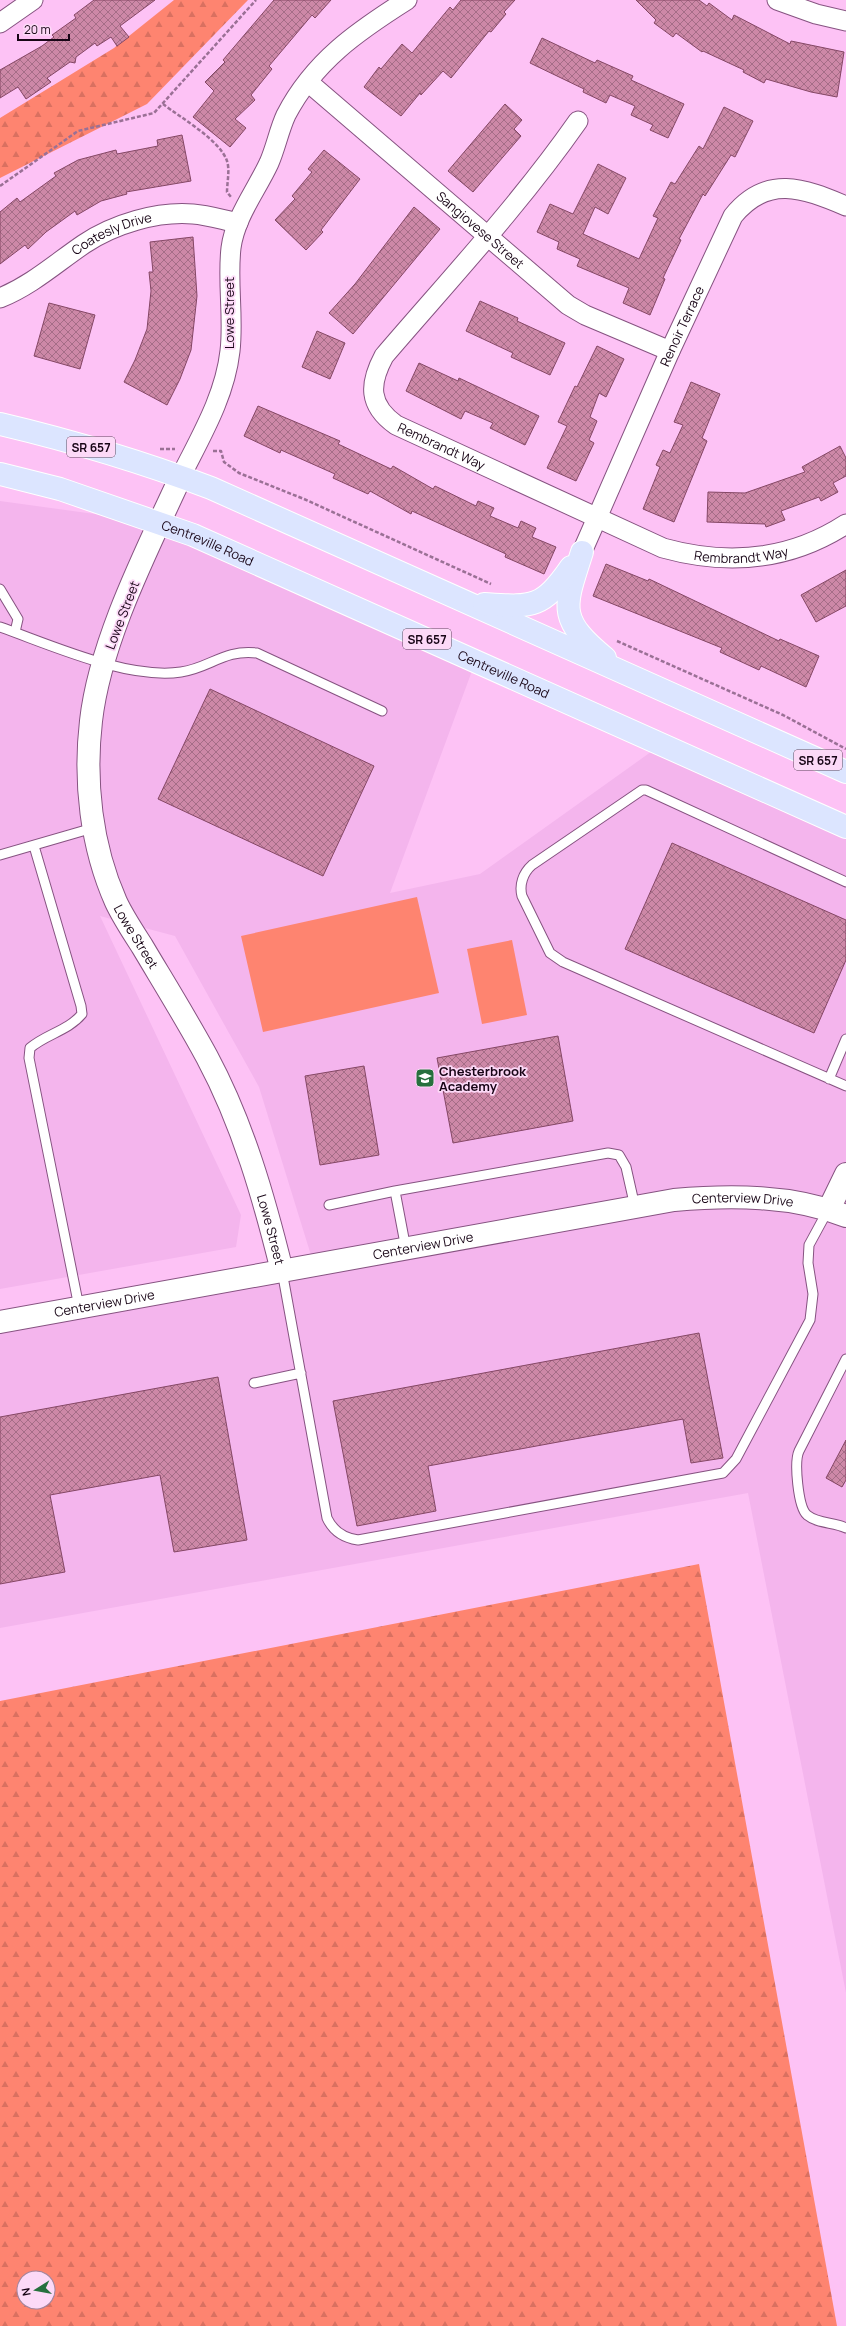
<svg xmlns="http://www.w3.org/2000/svg" width="846" height="2326" font-family="Manrope,sans-serif">
	<style>
		.built { fill: #f4b5ed }
		.forest { fill: url(#forest-firs); fill-rule: evenodd }
		.pitch { fill: #fe8470 }
		.building { fill: url(#building-cross-hatch); stroke: #854765 }
		.lines { fill: none; stroke-linecap: round; stroke-linejoin: round }
		.service-casing { stroke: #865381; stroke-width: 11 }
		.minor-casing { stroke: #865381; stroke-width: 21 }
		.tertiary-casing { stroke: #865381; stroke-width: 24 }
		.primary-casing { stroke: #fff; stroke-width: 24 }
		.path { stroke: #9a7095; stroke-width: 2.5; stroke-dasharray: 4 2; stroke-linecap: butt }
		.service { stroke: #fff; stroke-width: 9 }
		.minor { stroke: #fff; stroke-width: 19 }
		.tertiary { stroke: #fff; stroke-width: 22 }
		.primary { stroke: #dce5ff; stroke-width: 22 }
		.labels { text-anchor: middle; dominant-baseline: central; stroke-width: 3.5; stroke-linejoin: round; paint-order: stroke }
		.shield { fill: #fcd9f7; stroke: #5c455a; stroke-width: 1 }
		.shield-label { font-size: 12px; font-weight: bold; fill: #180516 }
		.street-label { font-size: 13px; fill: #180516; stroke: #fcd9f7 }
		.poi-label { font-size: 13px; font-weight: bold; fill: #180516; stroke: #fcd9f7; text-anchor: start }
	</style>
	<defs>
		<pattern id="forest-firs" width="22" height="20" patternUnits="userSpaceOnUse"><rect width="22" height="20" fill="#fe8470"/><path d="M5 1l3.5 6h-7zM16 11l3.5 6h-7z" fill="#d97060"/></pattern>
		<pattern id="building-cross-hatch" width="8" height="8" patternUnits="userSpaceOnUse"><rect width="8" height="8" fill="#cd88a7"/><path d="M0 0l8 8M0 8l8-8" fill="none" stroke="#a56d87"/></pattern>
	</defs>
	<rect width="100%" height="100%" fill="#fdc2f5"/>
	<path class="built" d="M0,501l160,22 316,137 -86,233 90,-19 182,-130 184,82v1167l-98,-500 -748,135v-306l314,-57 -55,-178 -84,-151 -75,-20 141,299 -5,32 -236,42z"/>
	<path class="forest" d="M174,0h74l-101,104 -147,74v-60l114,-70z
		M699,1564l138,762h-837v-625zM24,2278h24v24h-24z"/>
	<path class="pitch" d="M417,897l22,96 -176,39 -22,-96z
		M512,940l15,75 -45,9 -15,-75z"/>
	<path class="building" d="M94,0h61l-35,26 9,11 -12,9 -6,-9 -14,9 -2,-3 -19,14 -1,6 -5,-1 -23,16 4,4 -25,17 -8,-12 -18,11v-28l42,-24 12,-9 -2,-2 24,-17 -2,-3z
		M274,0h57l-16,18 -3,-3 -43,51 3,3 -21,26 4,5 -20,19 11,9 -16,19 -37,-30 21,-26 -9,-9 20,-20 -2,-2z
		M461,0h54l-11,12 2,2 -15,18 -2,-1 -38,47 -8,-7 -22,24 -1,-2 -19,23 -37,-29 15,-20 2,2 21,-25 10,9 38,-46 3,3z
		M636,0h63l8,6 2,-3 23,17 2,-5 56,29 1,-3 53,11 -7,45 -26,-5 -45,-13 -2,4 -21,-11 1,-2 -41,-19 -1,1 -26,-19 -3,4 -19,-14 2,-3z
		M542,38l53,25 2,-3 36,16 -2,4 53,24 -16,34 -18,-8 3,-5 -22,-10 4,-9 -25,-11 -4,8 -23,-11 1,-3 -54,-26z
		M505,104l17,16 -8,9 7,7 -48,56 -25,-21z
		M724,107l29,14 -18,36 -4,-2 -26,41 -2,-2 -24,45 2,1 -18,38 2,1 -15,36 -27,-12 6,-15 -52,-22 3,-7 -23,-10 2,-7 -22,-10 13,-28 23,10 25,-50 28,14 -18,36 -13,-7 -12,27 56,25 19,-41 -5,-2 18,-34 4,2 24,-38 4,3z
		M182,135l9,46 -65,11 1,2 -26,7 -24,14 -2,-4 -29,21 -18,17 -3,-4 -25,19v-52l17,-14 3,4 36,-26 -2,-3 24,-13 38,-10 1,4 41,-8 -1,-6z
		M324,150l36,29 -39,51 2,2 -17,18 -31,-30 20,-21 -3,-3 20,-24 -4,-3z
		M414,207l26,22 -87,105 -24,-21 26,-29z
		M193,237l4,59 -6,54 -11,29 -13,26 -43,-23 11,-22 12,-31 4,-38 -2,-19h4l-3,-30z
		M480,301l38,17 -1,3 48,22 -15,32 -39,-18 2,-4 -47,-22z
		M49,303l46,12 -15,54 -46,-13z
		M317,331l28,12 -15,36 -28,-12z
		M597,346l27,13 -18,38 -7,-4 -9,24 7,4 -8,19 5,3 -18,38 -29,-13 20,-42 -9,-4 17,-36 2,1z
		M419,363l39,18 1,-3 80,38 -14,29 -35,-17 3,-5 -28,-12 -4,8 -55,-28z
		M691,382l29,12 -18,44 5,3 -33,81 -31,-13 17,-42 -4,-2 7,-15 7,3 13,-28 -9,-3z
		M258,406l82,35 -2,3 53,25 2,-3 40,23 2,-3 41,20 2,-5 16,7 -4,8 28,12 3,-7 15,7 -4,9 24,10 -12,27 -39,-17 1,-3 -94,-43 -1,3 -41,-23 -2,3 -35,-16 2,-4 -54,-24 -1,3 -36,-17z
		M840,446l6,12v18l-13,7 5,9 -17,9 -2,-4 -38,14 4,9 -19,7 -1,-3 -58,-2 1,-30 37,1 60,-21 -3,-5z
		M606,564l42,17 1,-2 130,62 1,-2 39,17 -13,31 -45,-21 -2,4 -39,-18 2,-4 -129,-52z
		M846,570v36l-30,16 -15,-27z
		M210,689l164,77 -51,110 -165,-77z
		M672,843l174,77v40l-32,73 -189,-84z
		M558,1036l15,85 -120,22 -16,-85z
		M364,1066l15,89 -59,10 -15,-89z
		M699,1333l24,125 -32,5 -8,-44 -255,47 8,45 -79,15 -24,-125z
		M218,1377l29,163 -73,12 -14,-77 -110,20 15,77 -65,12v-167z
		M846,1440v40l-4,7 -16,-9z"/>
	<g class="lines">
		<defs>
			<path id="service" d="M0,589l18,30 -3,13
				M0,627c51,18 128,53 181,45 29,-4 43,-23 76,-19l125,58
				M34,846l47,160 1,8c-14,17 -36,20 -52,34l-1,10 50,249
				M0,855l93,-27
				M846,882l-200,-92h-4l-110,75c-9,8 -13,20 -10,31l28,57 13,9 283,124
				M829,1079l17,-40
				M395,1191l11,58
				M329,1205l66,-14 213,-38 11,2 7,12 9,40
				M282,1271l45,247c6,13 17,20 31,22l365,-67 13,-14 74,-139 3,-26 -5,-31 1,-18 19,-35
				M846,1359l-47,92c-5,11 -1,56 8,64 11,9 27,7 39,13
				M254,1383l47,-10"/>
			<g id="minor">
				<path d="M777,0l39,14 30,7"/>
				<path d="M0,23l33,-23"/>
				<path id="s1" d="M308,82l260,223 17,10 85,36"/>
				<path id="s2" d="M578,121c-58,83 -128,158 -194,235 -15,28 -16,49 12,69l267,123c65,18 126,13 183,-24"/>
				<path id="s3" d="M0,298c32,-13 56,-35 84,-54 30,-20 73,-33 109,-30 15,1 30,6 45,9"/>
				<path d="M181,476c20,-40 44,-80 49,-125 4,-34 -3,-69 1,-103 4,-31 25,-57 38,-85 7,-16 10,-33 17,-48 28,-54 72,-84 121,-115"/>
				<path id="s4" d="M582,552l88,-201 63,-135c34,-42 70,-28 113,-10"/>
			</g>
			<g id="tertiary">
				<path id="s5" d="M181,476c-34,74 -81,165 -90,245 -7,60 0,125 25,181 7,15 17,30 26,44 22,37 45,74 65,111 36,67 57,141 75,214"/>
				<path d="M829,1209l17,-35"/>
				<path id="s6" d="M0,1322l674,-122c57,-5 118,-5 172,16"/>
			</g>
			<g id="primary">
				<path d="M0,424c72,17 142,38 211,64l635,284"/>
				<path id="s7" d="M0,474l60,15 133,46 653,292"/>
				<path d="M582,552c-17,54 -26,66 23,106"/>
				<path d="M484,604c48,3 58,5 87,-37"/>
			</g>
		</defs>
		<use href="#service" class="service-casing"/>
		<use href="#minor" class="minor-casing"/>
		<use href="#tertiary" class="tertiary-casing"/>
		<use href="#primary" class="primary-casing"/>
		<path class="path" d="M163,104c18,14 57,36 64,57 3,9 0,22 0,31l4,5
			M0,186l78,-55 76,-18 102,-113
			M160,449h15
			M213,451h8l3,11 15,11 65,26 187,85
			M617,641l166,74 63,34"/>
		<use href="#service" class="service"/>
		<use href="#minor" class="minor"/>
		<use href="#tertiary" class="tertiary"/>
		<use href="#primary" class="primary"/>
	</g>
	<defs>
		<symbol id="school-square" viewBox="-11 -11 22 22"><rect x="-9" y="-9" width="18" height="18" rx="4" fill="#26703e" stroke="#fcd9f7"/><path d="M0-5L7-2L0 1L-7-2ZM-4 1L0 2.5L4 1V4Q0 6-4 4Z" fill="#fff"/></symbol>
	</defs>
	<g fill-rule="evenodd">
		<use href="#school-square" x="414" y="1067" width="22" height="22"/>
	</g>
	<g class="labels">
		<g class="shield">
			<rect x="67" y="437" width="48" height="20" rx="3"/>
			<rect x="403" y="629" width="48" height="20" rx="3"/>
			<rect x="794" y="750" width="48" height="20" rx="3"/>
		</g>
		<g class="shield-label">
			<text x="91" y="447">SR 657</text>
			<text x="427" y="639">SR 657</text>
			<text x="818" y="760">SR 657</text>
		</g>
		<g class="street-label">
			<text stroke="none"><textPath href="#s1" startOffset="227">Sangiovese Street</textPath></text>
			<text stroke="none"><textPath href="#s3" startOffset="130">Coatesly Drive</textPath></text>
			<text transform="translate(229 313) rotate(-90)">Lowe Street</text>
			<text stroke="none"><textPath href="#s4" startOffset="247">Renoir Terrace</textPath></text>
			<text stroke="none"><textPath href="#s2" startOffset="434">Rembrandt Way</textPath></text>
			<text stroke="none"><textPath href="#s7" startOffset="219">Centreville Road</textPath></text>
			<text stroke="none"><textPath href="#s2" startOffset="757">Rembrandt Way</textPath></text>
			<text transform="translate(122 615) rotate(-69)">Lowe Street</text>
			<text stroke="none"><textPath href="#s7" startOffset="543">Centreville Road</textPath></text>
			<text stroke="none"><textPath href="#s5" startOffset="487">Lowe Street</textPath></text>
			<text stroke="none"><textPath href="#s6" startOffset="754">Centerview Drive</textPath></text>
			<text stroke="none"><textPath href="#s5" startOffset="811">Lowe Street</textPath></text>
			<text stroke="none"><textPath href="#s6" startOffset="430">Centerview Drive</textPath></text>
			<text stroke="none"><textPath href="#s6" startOffset="106">Centerview Drive</textPath></text>
		</g>
		<g class="poi-label">
			<text x="439" y="1071">Chesterbrook<tspan x="439" dy="15">Academy</tspan></text>
		</g>
	</g>
	<g transform="translate(36 2290) rotate(259)"><circle r="19" fill="#fcd9f7" stroke="#a1849d"/>
	<path d="M0-3L7 15L0 10L-7 15Z" fill="#26703e"/>
	<text y="-6" font-size="11" font-weight="bold" text-anchor="middle" fill="#180516">N</text>
	</g>
	<path d="M18 34v6h51v-6" fill="none" stroke="#180516" stroke-width="2"/>
	<text x="24" y="34" font-size="12" fill="#180516" stroke="#fcd9f7" stroke-width="3" paint-order="stroke">20 m</text>
</svg>
